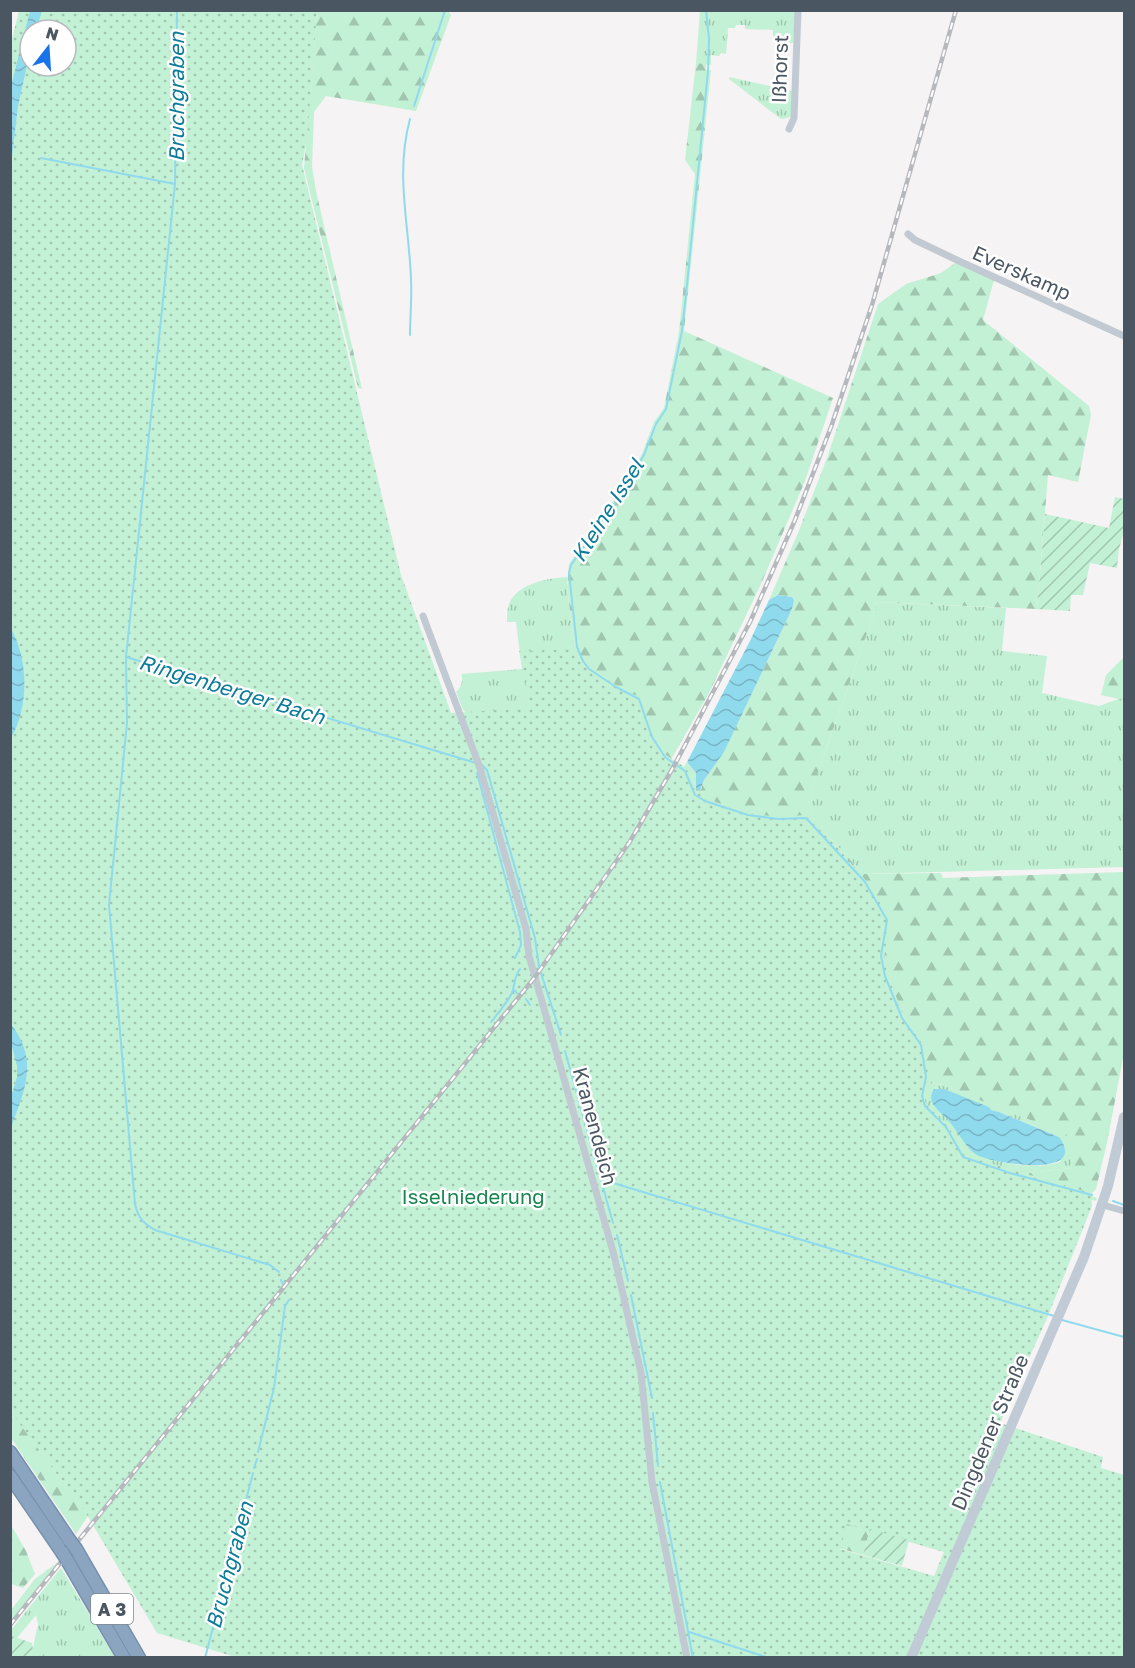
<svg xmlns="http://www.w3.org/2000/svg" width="1135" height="1668" font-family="'Golos Text',sans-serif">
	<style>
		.grass { fill: url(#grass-tufts); fill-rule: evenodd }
		.forest { fill: url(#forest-firs); fill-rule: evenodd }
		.park { fill: url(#park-dots); fill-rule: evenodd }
		.garden { fill: url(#garden-furrows) }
		.water { fill: url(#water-waves) }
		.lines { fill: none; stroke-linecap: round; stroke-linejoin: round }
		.stream { stroke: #90daee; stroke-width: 2 }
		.motorway-casing { stroke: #7690ad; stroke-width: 15 }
		.minor { stroke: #c1cad2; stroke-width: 7 }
		.secondary { stroke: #c1cbd6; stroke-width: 10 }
		.motorway { stroke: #8ba5c1; stroke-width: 12 }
		.rail-casing { stroke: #b5b8bd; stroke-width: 4.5 }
		.rail { stroke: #fff; stroke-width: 2; stroke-dasharray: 7; stroke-linecap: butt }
		.motorway-bridge-casing { stroke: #7690ad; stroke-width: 15; stroke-linecap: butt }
		.motorway-bridge { stroke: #8ba5c1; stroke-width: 12 }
		.labels { text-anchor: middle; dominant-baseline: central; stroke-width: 5; stroke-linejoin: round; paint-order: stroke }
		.shield { fill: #fff; stroke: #808990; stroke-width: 1.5 }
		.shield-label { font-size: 18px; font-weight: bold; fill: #4a5661 }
		.street-label { font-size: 20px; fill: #4a5661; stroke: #fff }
		.park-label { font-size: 20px; fill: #17864f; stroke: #fff }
		.water-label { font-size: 21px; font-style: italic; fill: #0c7c9b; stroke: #fff }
	</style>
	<defs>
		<pattern id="grass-tufts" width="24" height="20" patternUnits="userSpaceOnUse" patternTransform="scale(1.5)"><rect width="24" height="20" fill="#c3f1d5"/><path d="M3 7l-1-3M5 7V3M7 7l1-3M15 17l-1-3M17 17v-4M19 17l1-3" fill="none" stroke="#a0c6b0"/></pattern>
		<pattern id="forest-firs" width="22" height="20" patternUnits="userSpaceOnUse" patternTransform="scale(1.5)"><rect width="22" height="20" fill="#c3f1d5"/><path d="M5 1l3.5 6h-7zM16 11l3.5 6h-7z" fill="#a0c6b0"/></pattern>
		<pattern id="park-dots" width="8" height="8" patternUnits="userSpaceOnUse" patternTransform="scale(1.5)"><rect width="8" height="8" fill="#c3f1d5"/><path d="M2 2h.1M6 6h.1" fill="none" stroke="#a0c6b0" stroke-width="1.8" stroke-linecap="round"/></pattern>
		<pattern id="garden-furrows" width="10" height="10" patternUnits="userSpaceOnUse" patternTransform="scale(1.5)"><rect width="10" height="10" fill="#c3f1d5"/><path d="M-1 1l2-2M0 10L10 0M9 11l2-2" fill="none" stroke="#a0c6b0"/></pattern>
		<pattern id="water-waves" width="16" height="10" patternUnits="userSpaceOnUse" patternTransform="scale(1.5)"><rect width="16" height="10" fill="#90daee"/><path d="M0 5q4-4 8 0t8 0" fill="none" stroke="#78b4c4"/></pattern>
	</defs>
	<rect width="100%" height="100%" fill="#f5f3f3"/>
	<path class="grass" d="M700,11h96l-3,32 -20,-1v-12l-28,-1v-4h-9l-1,3h-7l-2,26 -5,-1 -2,3 -8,-1v10l-15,-2z
		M729,77l63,14 -1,26 -10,2 -52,-40z
		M567,577v10l8,61 6,15 56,37 -167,16 -7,-6 -7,-18c5,-4 8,-12 5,-18l61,-5 -6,-47h-9c0,-5 0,-10 1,-14 5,-24 39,-30 59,-31z
		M878,602l128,6 -4,43 45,5 -5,37 57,13 25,-9v170l-261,7 -52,-57 1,-28z
		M937,1083l137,54 -3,31 -51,6 -54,-13 -42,-54 -1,-23zM932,1092l57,15 2,3 8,2 60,25 1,25c-24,8 -66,2 -87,-11 -6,-3 -20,-26 -26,-33 -8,-8 -18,-13 -15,-26z
		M58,1562l-47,59v-11l24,-31z
		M61,1568l54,89h-84l7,-33 -2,-9 -19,23 -5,-2 -1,2v-8z"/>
	<path class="forest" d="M317,11h131l3,4 -35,96 -90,-15 -12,16 -2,55 4,24 46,198 -4,-1 -54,-220z
		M696,63l10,1v6h5l-27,261 149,67 -28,83 -44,103 -52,109 -40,70 -88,-100 -6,-15 -8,-61 2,-23 52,-74 21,-36 12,-32 10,-14 15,-76 16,-158 -10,-14z
		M955,263l39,17 -11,40 106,86 2,9 -13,67 -30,-7 -11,134 -159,-7 -66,187 -1,28 52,57 78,-1 2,5 181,-6v181l-17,90 -11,46 -4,4 -1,3 6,2 -1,3 -130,-38 -43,-56 -146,-285 -74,-18 -26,-26 10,-16 9,11v15l5,2 3,-10 20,-29 68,-142 2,-9 -2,-3 -14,-2 -9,5 29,-67 29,-75 51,-154 28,-20 35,-11zM937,1083l136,54 -2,31 -51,6 -59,-18 -41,-60 3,-12z
		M1124,657v40l-5,2 -18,-4 5,-20z
		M10,1410l78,106 -12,18 -65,-96z
		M804,1510l66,19 -7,26 -66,-19z
		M11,1525l15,26 9,23 -12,14 -12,-4z"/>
	<path class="park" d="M19,11h298l-10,128 -5,26 99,410 50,138 80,-5 -12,-57 59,-2c11,24 37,36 60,47l16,42 12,17 20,13 11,24 16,9 34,12 32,4 26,-2 7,3 55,64 22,36 -5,42 4,17 17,41 18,27 5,29 -4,21 2,9 22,22 17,30 126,37 1,13 -44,110 -48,107 103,34 -2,11 23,7v182h-889l-78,-24 -70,-118 -76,-103v-1369zM30,30h36v36h-36zM847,1524l97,28 -10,24 -94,-27z"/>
	<path class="garden" d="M1115,497l9,2v32l-5,18 -2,19 -27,-5 -7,32h-12l-1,16 -33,-2 8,-95 64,14z
		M870,1529l39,11 -7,26 -39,-11z
		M12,1636l20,7 1,7 -2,7h-20z"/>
	<path class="water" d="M30,11h12l-6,19h-6v22l-12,54 -7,59v-79z
		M778,595l14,2 2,3 -2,9 -68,143 -20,28 -4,11 -4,-3v-15l-9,-11 63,-121 19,-41z
		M10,627c19,32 19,80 1,111z
		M11,1024c28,37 14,65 0,104v-31l6,-20v-11l-6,-23z
		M934,1089h10l45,18 2,3 8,2 60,25c31,42 -65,27 -82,18 -12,-7 -21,-28 -33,-39 -8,-8 -18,-15 -10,-27z"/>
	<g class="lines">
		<path class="stream" d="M706,10l3,29 -1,32 -21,214 -5,46 -16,78 -10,15 -12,31 -22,38 -51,72 -2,8 8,74 6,14 6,8 27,18 23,12 13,38 13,20 20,14 10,24 10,6 43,14 30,4 28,-1 59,64 22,38 -6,36 4,20 17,42 19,27 5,32 -4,19 3,10 21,21 17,30 47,16 82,22
			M414,106l31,-96
			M410,119c-15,55 -1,105 1,160 1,19 -1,38 -1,56
			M41,158l134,26 -49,473 1,66 -18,182 26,299c3,14 8,19 20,26l115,35 9,7
			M175,184l2,-174
			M126,657l350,106
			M482,765l5,5 48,168 4,29 22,68
			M477,773l43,159 1,13 -6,13
			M513,989l6,6
			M526,999l4,6
			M491,1022c8,-10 16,-19 21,-29 3,-9 2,-16 8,-24
			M565,1051l48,172
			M600,1179l454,137
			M1113,1201l11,4
			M617,1235l11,46
			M281,1280l2,4
			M631,1295l21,103
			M1062,1320l62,17
			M653,1413l5,53
			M258,1452l16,-64 11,-82 4,-6
			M254,1468l3,-9
			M660,1482l33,176
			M689,1632l80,26
			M205,1658l48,-185"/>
		<defs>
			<path id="motorway" d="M10,1452l60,89
				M10,1476l52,76
				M76,1549l63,109
				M67,1560l57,98"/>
		</defs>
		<use href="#motorway" class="motorway-casing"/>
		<path class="minor" d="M789,129l5,-11 4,-108
			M908,234l7,6 46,22 163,74
			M423,616l57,152 46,161 3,27 85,299 27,118 11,109 35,176
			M1103,1205l21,6"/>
		<path class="secondary" d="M911,1658l173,-401 24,-71 16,-69"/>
		<use href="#motorway" class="motorway"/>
		<defs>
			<path id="rail" d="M10,1625l525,-648 94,-134 45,-77 76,-144 45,-102 36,-93 41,-122 84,-295"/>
		</defs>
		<use href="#rail" class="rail-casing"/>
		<use href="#rail" class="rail"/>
		<defs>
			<path id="motorway-bridge" d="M70,1541l6,8
				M62,1552l5,8"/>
		</defs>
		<use href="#motorway-bridge" class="motorway-bridge-casing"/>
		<use href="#motorway-bridge" class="motorway-bridge"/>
	</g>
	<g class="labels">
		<rect class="shield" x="91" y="1594" width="42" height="30" rx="4.5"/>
		<g class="shield-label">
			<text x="112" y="1609">A 3</text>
		</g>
		<g class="street-label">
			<text transform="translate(779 69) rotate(-88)">Ißhorst</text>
			<text transform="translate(1022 272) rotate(24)">Everskamp</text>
			<text transform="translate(596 1126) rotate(75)">Kranendeich</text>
			<text transform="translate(989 1432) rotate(-67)">Dingdener Straße</text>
		</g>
		<g class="park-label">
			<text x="473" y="1196">Isselniederung</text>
		</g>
		<g class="water-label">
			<text transform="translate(176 97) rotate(-90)">Bruchgraben</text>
			<text transform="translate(607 510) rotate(-58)">Kleine Issel</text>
			<text transform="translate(232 689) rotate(17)">Ringenberger Bach</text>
			<text transform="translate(229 1565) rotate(-75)">Bruchgraben</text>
		</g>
	</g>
	<rect width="1135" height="1668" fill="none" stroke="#4a5661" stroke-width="24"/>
	<g transform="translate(48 48) rotate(17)"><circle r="28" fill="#ffffff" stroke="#b7bbc0" stroke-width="1.5"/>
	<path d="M0-4.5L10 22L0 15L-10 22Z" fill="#1a73e8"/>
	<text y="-9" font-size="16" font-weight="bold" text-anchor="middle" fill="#4a5661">N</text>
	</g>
</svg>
